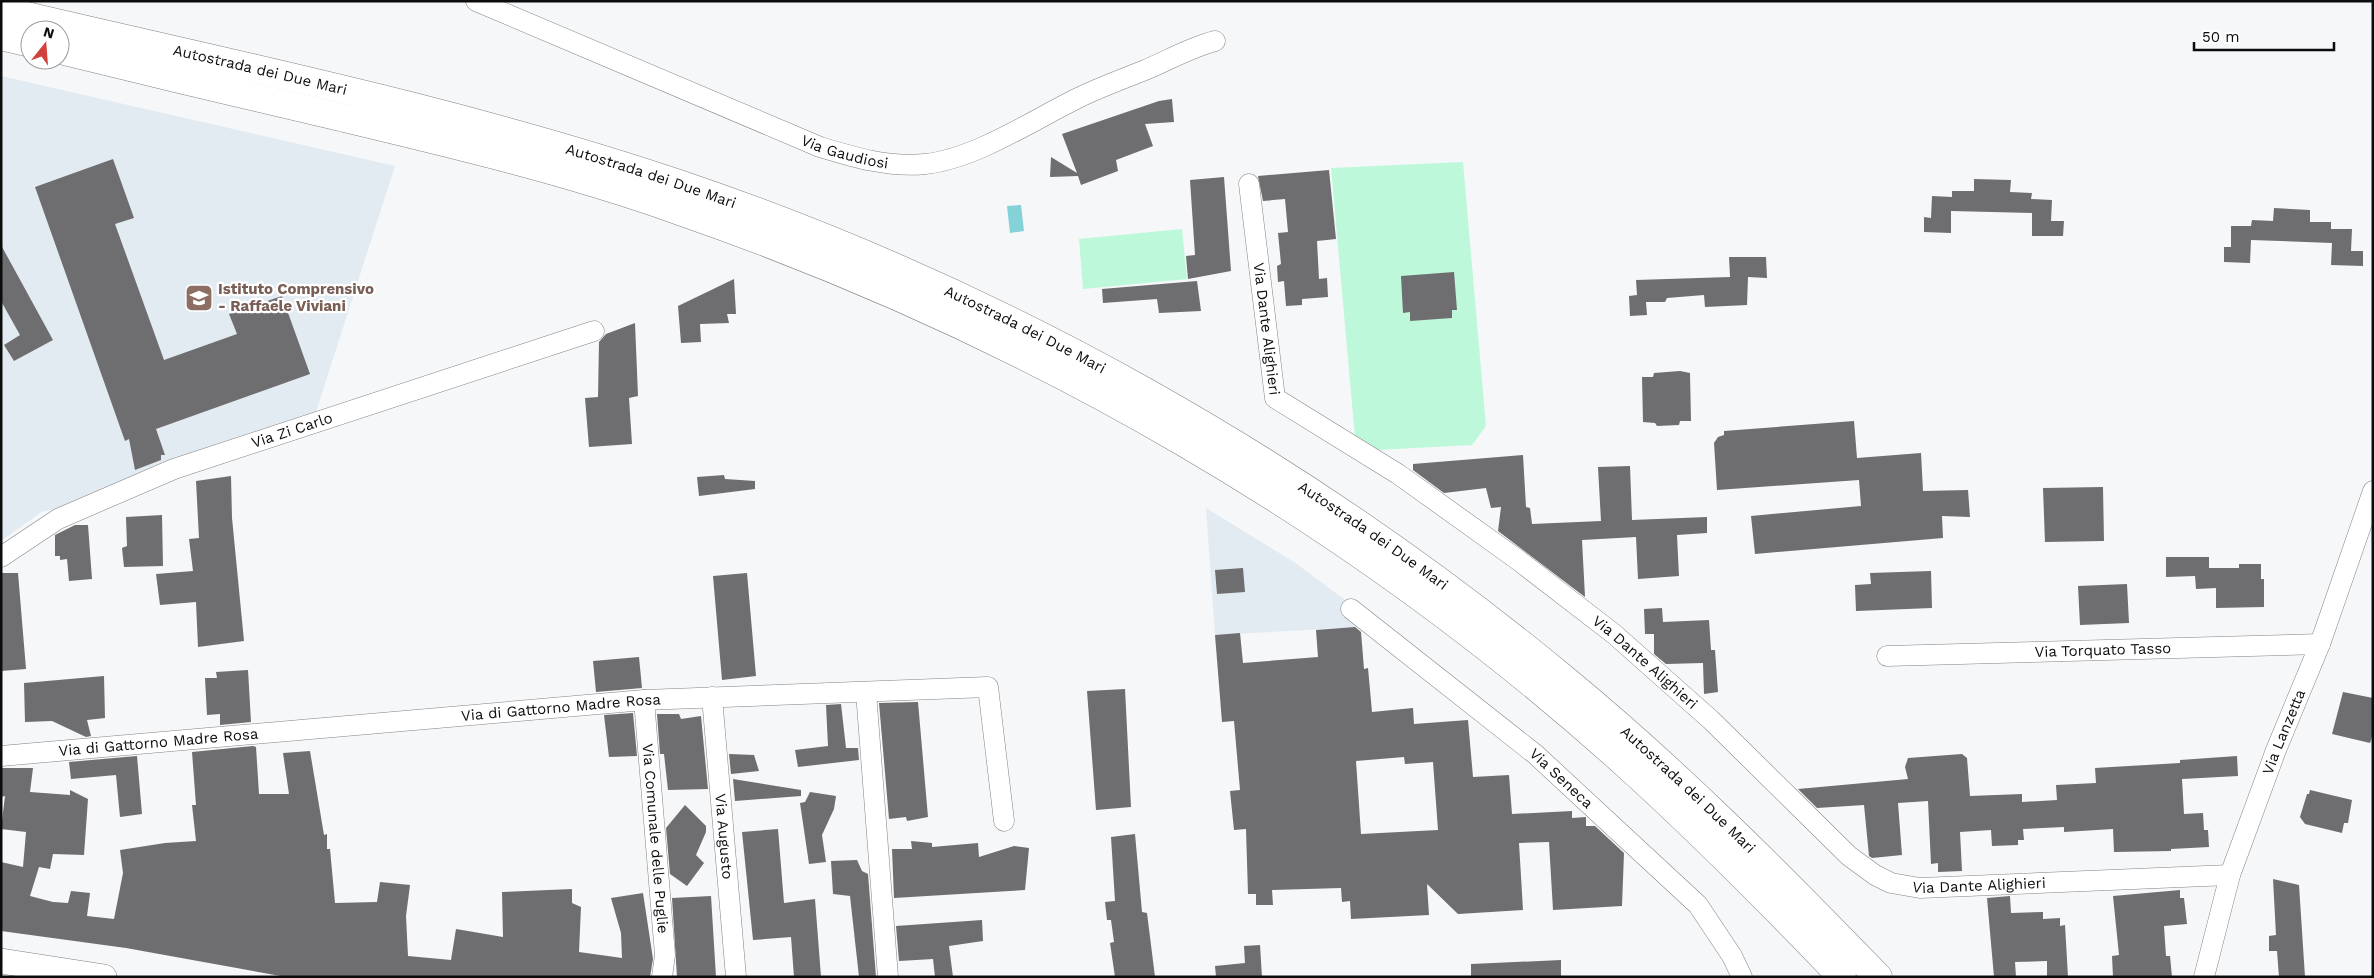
<svg xmlns="http://www.w3.org/2000/svg" width="2374" height="978" font-family="'Work Sans',sans-serif">
	<style>
		.built { fill: #e3ebf2 }
		.green { fill: #bef8da }
		.water { fill: #84d1d8 }
		.building { fill: #6e6d6f; fill-rule: evenodd }
		.lines { fill: none; stroke-linecap: round; stroke-linejoin: round }
		.minor-casing { stroke: #828385; stroke-width: 21 }
		.major-casing { stroke: #828385; stroke-width: 26 }
		.highway-casing { stroke: #828385; stroke-width: 29 }
		.minor { stroke: #fff; stroke-width: 20 }
		.major { stroke: #fff; stroke-width: 25 }
		.highway { stroke: #fff; stroke-width: 28 }
		.labels { text-anchor: middle; dominant-baseline: central; stroke-width: 4.5; stroke-linejoin: round; paint-order: stroke }
		.street-label { font-size: 15px; fill: #0b0c0c; stroke: #fff }
		.education-label { font-size: 15px; font-weight: bold; fill: #785e54; stroke: #fff; text-anchor: start }
	</style>
	<rect width="100%" height="100%" fill="#f5f7f9"/>
	<path class="built" d="M1,76l394,90 -82,255 -240,86 -30,4 -42,30z
		M1206,508l88,54 74,55 -7,10 -146,8z"/>
	<path class="green" d="M1463,162l23,264 -14,19 -96,5 -21,-12 -24,-270z
		M1182,229l5,50 -104,10 -4,-50z"/>
	<path class="water" d="M1021,205l3,26 -14,2 -3,-27z"/>
	<path class="building" d="M1172,99l2,23 -29,2 8,22 -37,14 2,11 -37,14 -3,-9 -28,1 1,-20 26,16 -15,-39 97,-33z
		M113,159l21,59 -19,6 49,136 73,-26 -8,-20 53,-18 28,78 -154,55 9,26h-4v5l-26,10 -6,-31 -4,2 -90,-254z
		M1329,170l7,69 -19,2 2,38 8,-1 1,19 -26,2v6l-16,1 -2,-25 -6,1 -1,-16 4,-2 -3,-31 10,-1 -3,-33 -22,2 -5,-25z
		M1224,177l7,94 -43,8 -2,-23 9,-1 -5,-75z
		M1974,179l37,1 -1,12 22,1 -1,6 21,1 -1,21h13l-1,15h-31v-23l-81,-2v22l-27,-1v-15l7,1 1,-22 20,1v-6h22z
		M2274,208l36,2v12h21v7h21l-1,22h12v15l-32,-1 1,-22 -81,-3 -1,23 -26,-1v-15h7v-21h20l1,-6 21,1z
		M1,245l52,95 -39,21 -10,-16 16,-10 -19,-34z
		M1729,257h37l1,21 -19,-1 -1,28 -42,2 -1,-12 -37,3 -2,4h-19l1,13 -17,1 -1,-20 8,-1 -1,-15 94,-3z
		M1454,272l3,38h-5v8l-42,3v-9l-7,1 -2,-37z
		M734,279l2,35h-9l2,9 -29,1 1,18 -20,1 -3,-37z
		M1197,281l4,30 -42,2 -2,-14 -54,4 -1,-14z
		M635,323l3,73 -9,2 3,46 -43,3 -4,-49 13,-1 1,-55 7,-8z
		M1680,371l10,2 1,48h-11l-1,4 -22,1 -2,-3 -12,-1 -1,-45h11l1,-4z
		M1854,421l3,37 64,-5 2,38 45,-1 2,27 -28,-1 1,22 -188,16 -4,-38 110,-10 -2,-26 -142,10 -3,-47 4,-6 6,-2v-4z
		M1523,455l3,52 4,1 2,16 69,-3 -3,-54 32,-1 2,54 75,-3v16l-30,2 2,41 -41,3 -2,-42 -54,3 3,57 -87,-66 3,-24 -10,1 -5,-20 -42,5 -31,-23v-6z
		M724,475l1,4 30,2v8l-56,7 -2,-19z
		M231,476l1,42 12,123 -46,6 -2,-45 -36,3 -4,-31 37,-3 -4,-32 10,-1 -3,-57z
		M2103,487l1,54 -59,1 -2,-54z
		M162,515l1,51 -39,1 -2,-19 5,-2 -1,-29z
		M75,525h13l4,54 -23,2 -2,-22 -7,1v-4h-5v-21z
		M2166,557h43v11h30v-4h22v15h3v28l-48,1v-20l-20,1 -1,-13 -29,1z
		M1243,568l2,24 -28,2 -2,-24z
		M1931,571l1,37 -76,3 -1,-26 16,-1 -1,-11z
		M1,573h17l8,96 -25,2z
		M747,573l9,103 -34,4 -9,-104z
		M2127,584l2,39 -49,2 -2,-39z
		M1662,608l1,14 46,-2 2,30h4l3,42 -14,2 -1,-31 -37,1 -12,-10v-20h-9l-1,-25z
		M1355,627l6,5 3,37 4,-1 4,44 41,-4 1,16 54,-4 5,57 36,-2 3,39 60,-3v7l14,-1v9h9l29,27 -2,53 -69,4 -4,-68 -30,1 4,67 -65,4 -31,-30 2,31 -78,4 -1,-18 -8,1 -1,-14 -69,2 1,15h-17v-11h-8l-2,-65 -12,1 -4,-39 10,-1 -6,-69 -12,1 -7,-87 25,-2 3,30 75,-6 -2,-27zM1404,757l1,7 28,-2 5,68 -77,4 -5,-73z
		M639,657l3,31 -46,4 -3,-31z
		M248,670l3,52 -31,3v-11l-13,1 -2,-37h12l-1,-6z
		M104,676l1,42 -18,2 4,16 -5,1 -34,-16 -27,1 -1,-39z
		M1125,689l6,118 -35,3 -9,-119z
		M2343,692l30,6v36l-3,9 -38,-9z
		M918,702l10,115 -21,4 -1,-4 -17,2 -10,-116z
		M841,704l5,44h12l1,12 -61,7 -3,-17 33,-4 -2,-41z
		M633,713l4,43 -28,1 -5,-42z
		M657,714h22l2,5 20,-3 7,73 -40,1 -4,-36h-4z
		M253,746l3,1 3,47h30l-6,-41 27,-2 14,84 3,-1v15h3l5,54 42,-1 3,-20 30,3 -4,31 2,40 43,4 5,-31 47,8 -1,-45 70,-3v14l9,4 -2,45 43,6 -1,-25 -10,-35 32,-5 10,66 -3,18h-364l-160,-29 -125,-17v-69l22,5 3,-35 -25,-3 4,-33 -4,1v-29h32l-3,24 40,3v-5l18,9 -4,56 -31,-1 -3,15 -11,-2 -9,29 23,6 15,1 3,-12 19,2 -3,23 27,3 9,-46 -3,-23 45,-7 31,-2 -4,-36h4l-4,-53z
		M729,754l25,1 5,16 -28,3z
		M1962,754l5,4 3,38 52,-2v8l35,-2 -1,-15 40,-2 -1,-15 85,-5v-3l57,-4 1,20 -56,3 2,35 19,-1 1,17h4l1,17 -38,2v2l-57,1 -1,-23 -49,3v-5l-41,2 1,11h-6v5l-26,1 -1,-16 -31,2 2,39 -24,1v-9l-7,1 -3,-63 -30,2 4,52 -30,3 -3,-2 -5,-51 -47,3 -19,-19 110,-10 -3,-12 3,-9z
		M137,756l5,58 -22,3 -4,-42 -45,4 -2,-17z
		M733,779l68,11v6l-66,5z
		M2310,790l42,10 -4,23h-4l-2,10 -37,-9 -5,-7 7,-23h2z
		M810,792l26,4 -2,13 -12,26 4,27 -17,2 -9,-61 5,-1z
		M685,805l21,21v6l-10,23 8,8 -17,23 -17,-12 -4,-46z
		M778,829l6,74 31,-4 6,78h-27l-3,-40 -38,3 -11,-108z
		M1135,834l7,78 5,1 8,64h-40l-5,-34 4,-1 -3,-22h-4l-2,-18 10,-1 -4,-64z
		M911,841l21,2v4l46,-4 1,14 35,-11 15,2 -4,42 -131,8 -2,-49h20z
		M857,860l5,11 6,3 8,103h-17l-9,-81 -17,-2 -2,-33z
		M2273,879l26,6 6,92h-26l-2,-26h-8v-15l7,-1z
		M2180,890v8h4l3,26 -23,2 2,30h4l2,21h-59l-1,-21 7,-1 -6,-59z
		M711,896l5,81h-39l-5,-79z
		M2010,896l1,17 32,-1v7l17,-1v8l5,-1 3,52h-21v-16l-32,1 1,15h-22l-7,-79z
		M982,920l1,21 -34,5 4,31h-18l-2,-18 -34,2 -3,-35z
		M1260,945l2,32h-46l-1,-11 30,-3 -1,-17z
		M1561,960v17h-90v-13z"/>
	<g class="lines">
		<defs>
			<g id="minor">
				<path id="s1" d="M476,1l344,146c33,10 69,21 105,17 50,-5 108,-44 153,-66 22,-11 45,-19 67,-28 24,-10 44,-22 70,-29"/>
				<path id="s2" d="M1249,184l26,214 123,76 120,86 96,74 97,86 138,136 26,19 16,8 29,5 310,-13"/>
				<path id="s3" d="M1,557l57,-38 116,-50 420,-138"/>
				<path id="s4" d="M1351,609l184,145 163,151 34,51 10,21"/>
				<path id="s5" d="M1887,656l433,-12"/>
				<path d="M866,692l22,285"/>
				<path id="s6" d="M712,697l24,280"/>
				<path id="s7" d="M644,700l21,255 -3,22"/>
				<path id="s8" d="M1,756l643,-56 344,-13 16,134"/>
				<path id="s9" d="M2204,977l26,-102 46,-125 44,-106 53,-153"/>
			</g>
			<path id="major" d="M1,961l103,16"/>
			<g id="highway">
				<path id="s10" d="M1,10c228,54 459,100 681,175 321,109 621,278 882,494 112,92 213,194 314,298"/>
				<path d="M1,36l29,7"/>
				<path d="M60,50c93,23 187,45 280,67 113,27 227,54 337,93 350,121 678,309 952,557 74,67 144,138 213,210"/>
			</g>
		</defs>
		<use href="#minor" class="minor-casing"/>
		<use href="#major" class="major-casing"/>
		<use href="#highway" class="highway-casing"/>
		<use href="#minor" class="minor"/>
		<use href="#major" class="major"/>
		<use href="#highway" class="highway"/>
	</g>
	<defs>
		<symbol id="school-square" viewBox="-11 -11 22 22"><rect x="-9" y="-9" width="18" height="18" rx="4" fill="#8d6e63" stroke="#fff"/><path d="M0-5L7-2L0 1L-7-2ZM-4 1L0 2.5L4 1V4Q0 6-4 4Z" fill="#fff"/></symbol>
	</defs>
	<g fill-rule="evenodd">
		<use href="#school-square" x="183" y="282" width="32" height="32"/>
	</g>
	<g class="labels">
		<g class="street-label">
			<text stroke="none"><textPath href="#s10" startOffset="266">Autostrada dei Due Mari</textPath></text>
			<text stroke="none"><textPath href="#s1" startOffset="399">Via Gaudiosi</textPath></text>
			<text stroke="none"><textPath href="#s10" startOffset="671">Autostrada dei Due Mari</textPath></text>
			<text stroke="none"><textPath href="#s2" startOffset="146">Via Dante Alighieri</textPath></text>
			<text stroke="none"><textPath href="#s10" startOffset="1076">Autostrada dei Due Mari</textPath></text>
			<text stroke="none"><textPath href="#s3" startOffset="319">Via Zi Carlo</textPath></text>
			<text stroke="none"><textPath href="#s10" startOffset="1481">Autostrada dei Due Mari</textPath></text>
			<text stroke="none"><textPath href="#s5" startOffset="216">Via Torquato Tasso</textPath></text>
			<text stroke="none"><textPath href="#s2" startOffset="671">Via Dante Alighieri</textPath></text>
			<text stroke="none"><textPath href="#s8" startOffset="562">Via di Gattorno Madre Rosa</textPath></text>
			<text stroke="none"><textPath href="#s9" startOffset="258">Via Lanzetta</textPath></text>
			<text stroke="none"><textPath href="#s8" startOffset="158">Via di Gattorno Madre Rosa</textPath></text>
			<text stroke="none"><textPath href="#s4" startOffset="270">Via Seneca</textPath></text>
			<text stroke="none"><textPath href="#s10" startOffset="1886">Autostrada dei Due Mari</textPath></text>
			<text stroke="none"><textPath href="#s6" startOffset="140">Via Augusto</textPath></text>
			<text stroke="none"><textPath href="#s7" startOffset="139">Via Comunale delle Puglie</textPath></text>
			<text stroke="none"><textPath href="#s2" startOffset="1091">Via Dante Alighieri</textPath></text>
		</g>
		<g class="education-label">
			<text x="218" y="289">Istituto Comprensivo<tspan x="218" dy="17">- Raffaele Viviani</tspan></text>
		</g>
	</g>
	<rect width="2374" height="978" fill="none" stroke="#0b0c0c" stroke-width="5"/>
	<g transform="translate(45 45) rotate(17)"><circle r="24" fill="#ffffff" stroke="#9d9e9e"/>
	<path d="M0-4L9 19L0 12L-9 19Z" fill="#d0423b"/>
	<text y="-8" font-size="14" font-weight="bold" text-anchor="middle" fill="#0b0c0c">N</text>
	</g>
	<path d="M2194 42v8h140v-8" fill="none" stroke="#0b0c0c" stroke-width="2.5"/>
	<text x="2202" y="42" font-size="15" fill="#0b0c0c" stroke="#ffffff" stroke-width="4" paint-order="stroke">50 m</text>
</svg>
